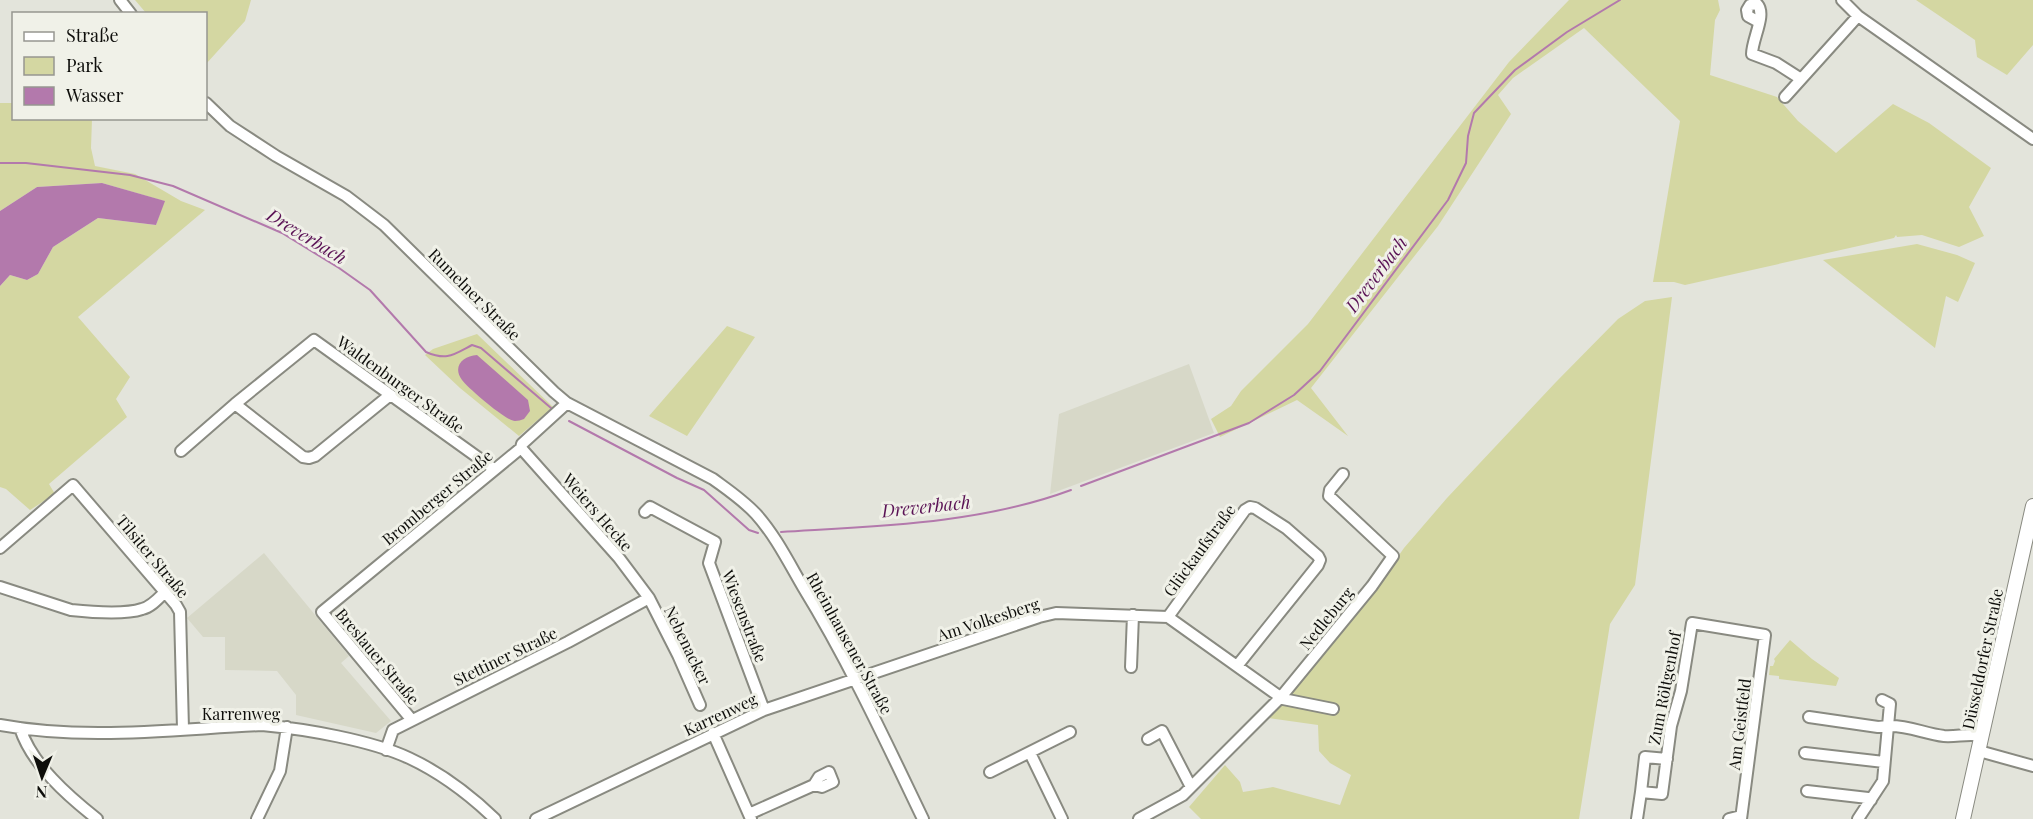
<svg xmlns="http://www.w3.org/2000/svg" width="2033" height="819" font-family="'Playfair Display',serif">
	<style>
		.built { fill: #d7d8c8 }
		.green { fill: #d4d7a2 }
		.water { fill: #b379ac }
		.lines { fill: none; stroke-linecap: round; stroke-linejoin: round }
		.stream { stroke: #b379ac; stroke-width: 2 }
		.minor-casing { stroke: #898a81; stroke-width: 14 }
		.major-casing { stroke: #898a81; stroke-width: 16 }
		.minor { stroke: #fff; stroke-width: 10 }
		.major { stroke: #fff; stroke-width: 14 }
		.labels { text-anchor: middle; dominant-baseline: central; stroke-width: 6; stroke-linejoin: round; paint-order: stroke }
		.street-label { font-size: 16px; fill: #0e0e0b; stroke: #f0f1e8 }
		.water-label { font-size: 18px; font-style: italic; fill: #5a1255; stroke: #f0f1e8 }
	</style>
	<rect width="100%" height="100%" fill="#e3e4db"/>
	<path class="built" d="M1189,364l25,69 -164,61 9,-80z
		M264,553l85,103 -8,7 50,58 -15,12 -80,-18v-20l-19,-24 -52,-1v-33h-22l-16,-19z"/>
	<path class="green" d="M135,0h116l-6,21 -39,43v-50l-60,-1z
		M1569,0h149l2,10 -5,10 -5,55 67,22 21,24 38,32 57,-49 36,19 62,45 -22,39 15,29 -25,11 -37,-12 -25,2 -1,-2 -2,3 -209,47 -11,-3h-21l27,-161 -96,-93 -71,50 -15,17 13,19 -73,112 -127,162 37,48 -51,-36 -77,37 -9,-18 20,-13 10,-15 67,-67 201,-262z
		M1916,0h117v45l-26,30 -30,-18 -2,-17z
		M0,103h13l1,15 78,1 -1,29 4,18 40,8 46,27 24,9 -127,107 52,60 -14,22 11,18 -78,67 6,10 -25,16 -24,-21 -6,-2v-201l10,-11 17,5 11,-6 15,-27 45,-29 58,7 8,-24 -62,-18 -65,4 -37,24z
		M1917,244l40,11 18,8 -17,39 -12,-6 -11,52 -112,-88z
		M1672,297l-37,288 -25,39 -31,195h-378l-12,-12 36,-42 15,17 3,10 30,-5 67,18 11,-30 -21,-12 -11,-12 -1,-26 -50,-7 103,-123 33,-47 43,-50 109,-116 62,-63 27,-18z
		M727,326l28,11 -68,99 -38,-20z
		M477,334l76,73 -34,29 -59,-48 -35,-33 8,-6z
		M1790,640l22,19 27,19 -3,8 -57,-7v-3l-10,-1 1,-9h3l2,-5 -1,-2z"/>
	<path class="water" d="M102,183l63,18 -9,24 -58,-7 -45,29 -15,27 -11,6 -17,-5 -10,11v-75l37,-24z
		M477,355l51,45 2,11 -6,8c-3,1 -6,2 -9,2 -9,0 -47,-33 -53,-41 -10,-14 1,-24 15,-25z"/>
	<g class="lines">
		<path class="stream" d="M0,163h26l104,12 43,11 109,47 57,35 31,22 56,62c21,9 27,3 46,-7l9,3 70,60
			M569,421l108,57 27,12 45,40 9,3
			M1081,486l168,-63 45,-28 26,-24 128,-171 18,-37 2,-27 6,-23 41,-43 52,-38 53,-32
			M781,532c97,-6 198,-8 290,-42"/>
		<defs>
			<path id="minor" d="M120,0l11,14
				M1842,0l16,16 175,123
				M1759,22l-11,-6 -1,-6 3,-5 7,-1c10,10 -5,35 -5,50l24,9 25,16
				M1785,97l73,-81
				M206,103l24,23 46,30 70,40 38,29 170,167 13,11 146,76c15,11 30,21 43,35 19,21 33,49 47,73 46,75 82,153 120,232
				M235,404l68,53 6,1 6,-2 75,-61
				M521,448l98,110 30,40 29,57 22,50
				M181,451l54,-47 79,-64 180,129
				M645,512l5,-5 65,35 -6,21 55,147
				M0,548l73,-63 103,120 4,7 3,117
				M0,587l71,23c19,2 53,5 71,-1 9,-2 16,-10 23,-17
				M1168,617l77,-107 5,-3 5,1 31,20 32,28 2,4 -2,5 -81,101
				M1131,667l2,-52
				M1809,717l69,10 10,-1 2,-22 -8,-4
				M411,719l-89,-107 199,-164 1,-4 45,-41
				M0,725c86,16 175,4 262,0 43,4 108,15 147,33 32,15 61,37 86,61
				M20,728c12,37 48,68 77,91
				M713,733l38,86
				M1148,739l14,-8 29,56
				M386,750l7,-20 175,-88 81,-44
				M1979,751l54,15
				M1030,753l32,66
				M1805,753l79,9
				M990,772l80,-40
				M1807,791l61,7 3,2
				M1641,792l4,-35 22,2
				M749,814l65,-29 8,2 11,-5 -4,-10 -10,5 -5,8
				M257,819l23,-48 7,-44
				M536,819l228,-109 275,-93 17,-4 112,4 115,82 50,10
				M1139,819l44,-24 98,-98 91,-111 21,-30 -64,-60 1,-6 13,-16
				M1637,819l4,-27 21,2 9,-68 10,-35 11,-68 73,12 -24,184
				M1729,819l12,-3
				M1858,819l25,-38 5,-55c20,-1 37,8 56,10 13,1 25,-3 38,0"/>
			<path id="major" d="M1963,819l70,-313"/>
		</defs>
		<use href="#minor" class="minor-casing"/>
		<use href="#major" class="major-casing"/>
		<use href="#minor" class="minor"/>
		<use href="#major" class="major"/>
	</g>
	<g class="labels">
		<g class="street-label">
			<text transform="translate(475 294) rotate(45)">Rumelner Straße</text>
			<text transform="translate(401 384) rotate(36)">Waldenburger Straße</text>
			<text transform="translate(437 497) rotate(-40)">Bromberger Straße</text>
			<text transform="translate(598 512) rotate(49)">Weiers Hecke</text>
			<text transform="translate(1199 550) rotate(-54)">Glückaufstraße</text>
			<text transform="translate(153 556) rotate(50)">Tilsiter Straße</text>
			<text transform="translate(745 616) rotate(69)">Wiesenstraße</text>
			<text transform="translate(1326 618) rotate(-51)">Nedleburg</text>
			<text transform="translate(988 619) rotate(-18)">Am Volkesberg</text>
			<text transform="translate(850 643) rotate(61)">Rheinhausener Straße</text>
			<text transform="translate(688 645) rotate(64)">Nebenacker</text>
			<text transform="translate(378 656) rotate(50)">Breslauer Straße</text>
			<text transform="translate(505 656) rotate(-26)">Stettiner Straße</text>
			<text transform="translate(1982 659) rotate(-78)">Düsseldorfer Straße</text>
			<text transform="translate(1664 688) rotate(-79)">Zum Röltgenhof</text>
			<text x="241" y="713">Karrenweg</text>
			<text transform="translate(720 714) rotate(-25)">Karrenweg</text>
			<text transform="translate(1739 724) rotate(-83)">Am Geistfeld</text>
		</g>
		<g class="water-label">
			<text transform="translate(307 236) rotate(31)">Dreverbach</text>
			<text transform="translate(1376 274) rotate(-53)">Dreverbach</text>
			<text transform="translate(926 506) rotate(-6)">Dreverbach</text>
		</g>
	</g>
	<rect x="12" y="12" width="195" height="108" fill="#f0f1e8" stroke="#969690" stroke-width="1.5"/>
	<rect x="24" y="32" width="30" height="9" fill="#ffffff" stroke="#969690" stroke-width="1.5"/>
	<text x="66" y="42" font-size="18" fill="#0e0e0b">Straße</text>
	<rect x="24" y="57" width="30" height="18" fill="#d4d7a2" stroke="#969690" stroke-width="1.5"/>
	<text x="66" y="72" font-size="18" fill="#0e0e0b">Park</text>
	<rect x="24" y="87" width="30" height="18" fill="#b379ac" stroke="#969690" stroke-width="1.5"/>
	<text x="66" y="102" font-size="18" fill="#0e0e0b">Wasser</text>
	<g transform="translate(42 777) rotate(182)" stroke="#f0f1e8" stroke-width="4.5" paint-order="stroke">
	<path d="M0-4.5L10 22L0 15L-10 22Z" fill="#0e0e0b"/>
	<text y="-9" font-size="16" font-weight="bold" text-anchor="middle" fill="#0e0e0b">N</text>
	</g>
</svg>
